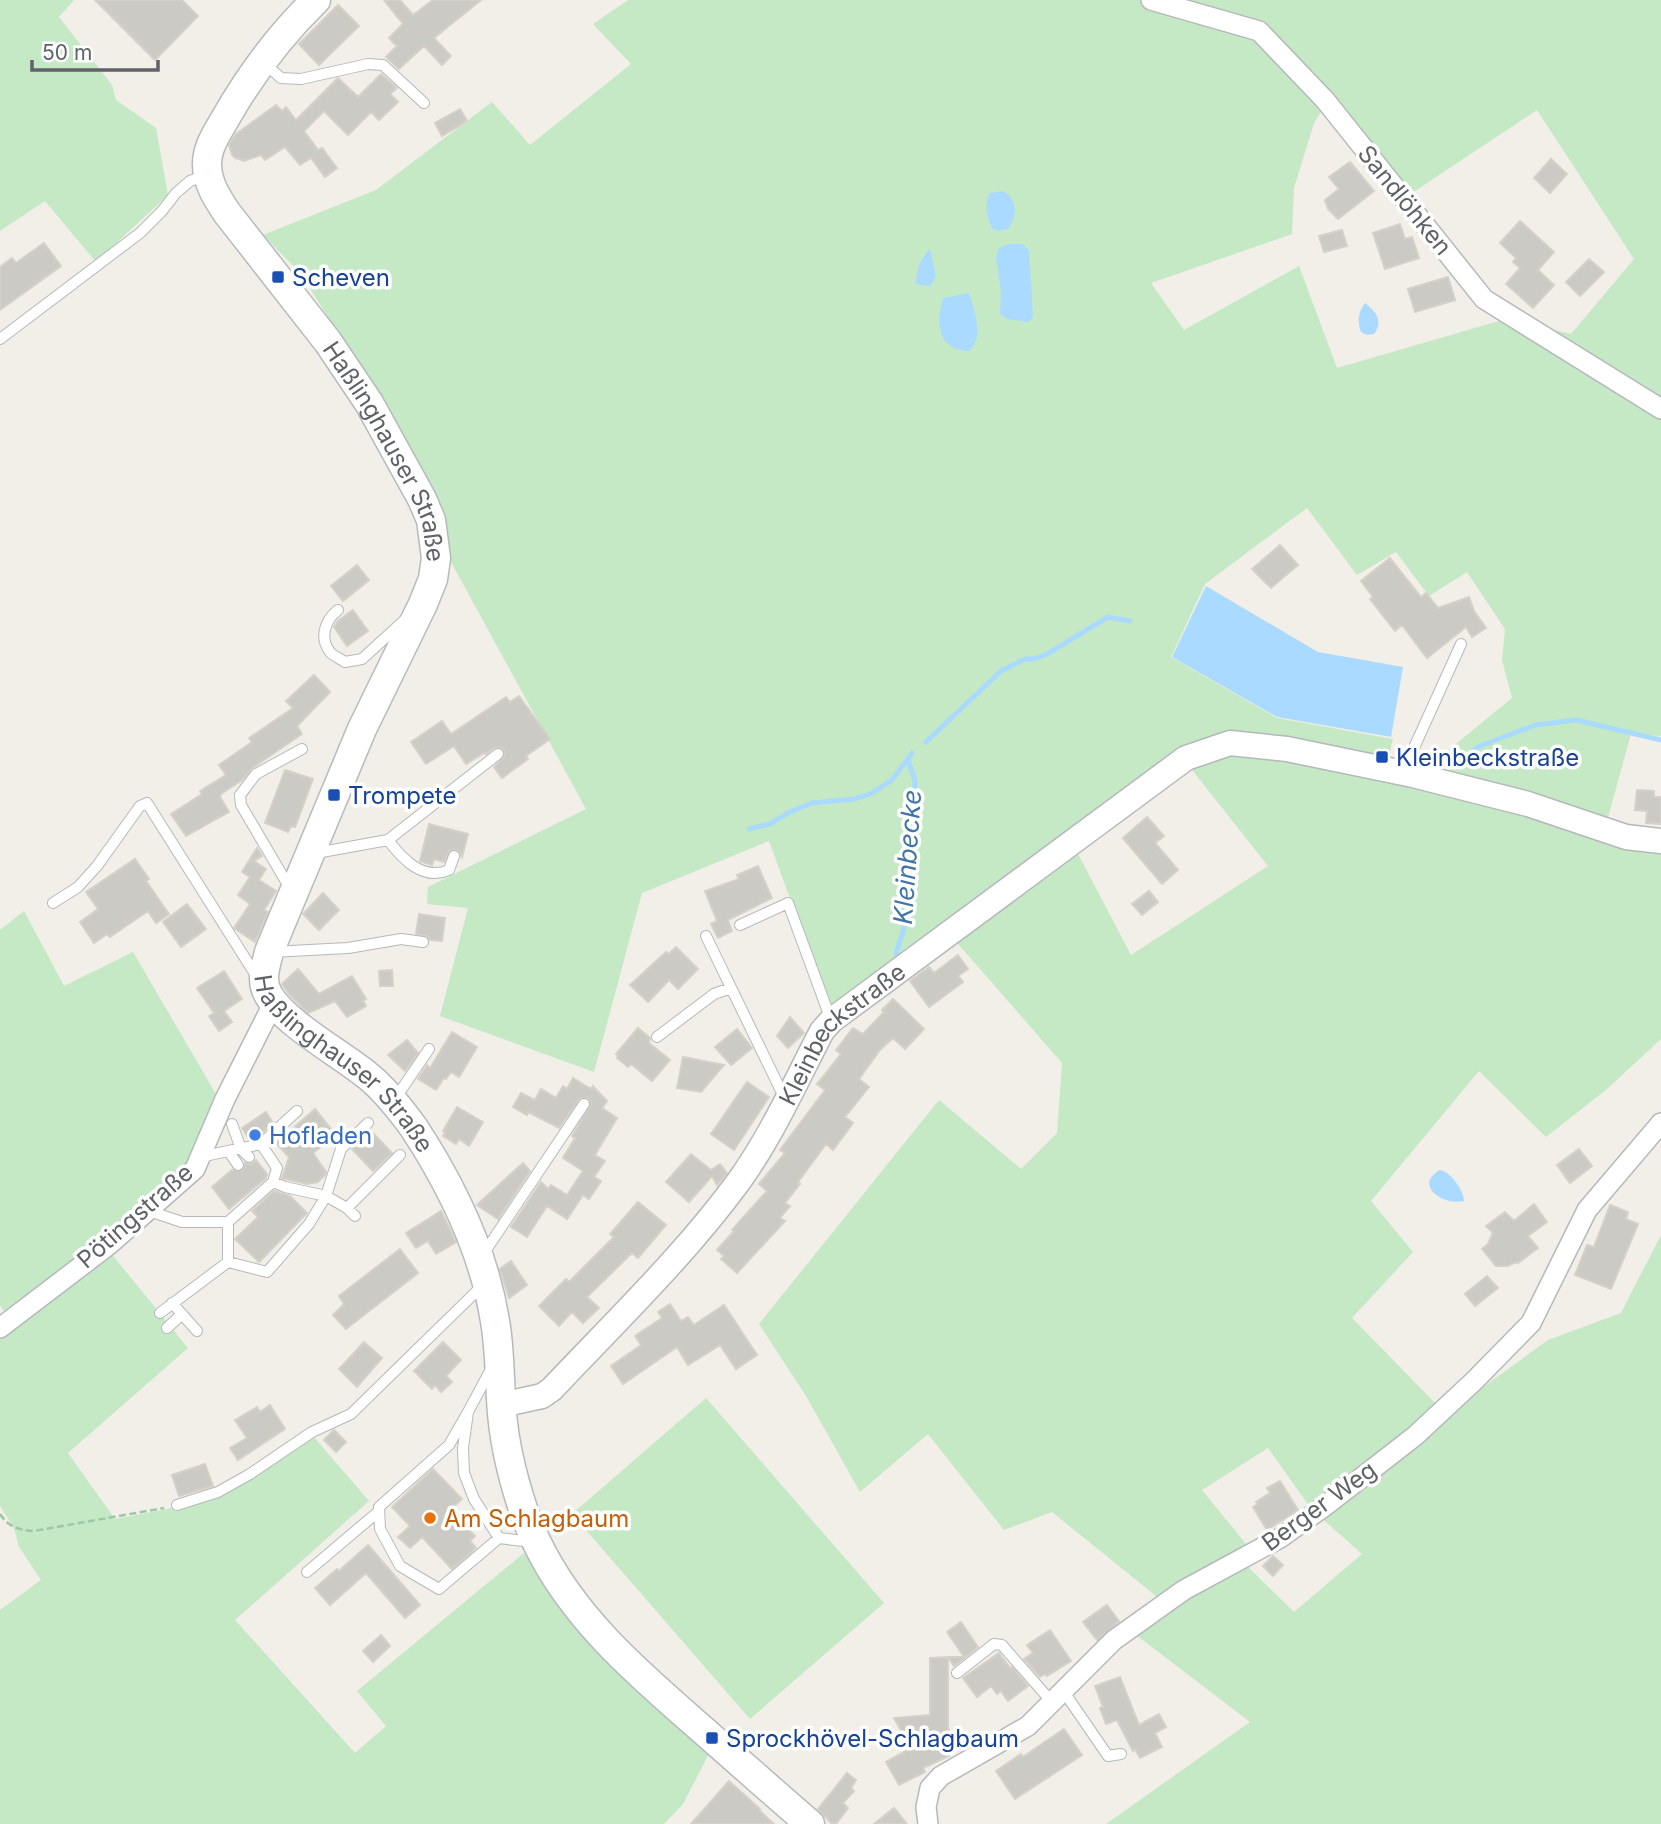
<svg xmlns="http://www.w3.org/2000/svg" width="1661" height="1824" font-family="Inter,sans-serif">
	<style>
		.green { fill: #c5e8c5; fill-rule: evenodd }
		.water { fill: #aadaff }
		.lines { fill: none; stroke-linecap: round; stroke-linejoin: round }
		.stream { stroke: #aadaff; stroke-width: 5 }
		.building { fill: #cccac5; stroke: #d6d1c6; stroke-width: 2 }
		.service-casing { stroke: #b5b8bc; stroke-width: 12 }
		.minor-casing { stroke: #b5b8bc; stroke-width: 22 }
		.tertiary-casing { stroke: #b5b8bc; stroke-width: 27 }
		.secondary-casing { stroke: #b6babf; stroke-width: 31 }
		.path { stroke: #9cc7a9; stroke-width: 2.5; stroke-dasharray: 7 3.5; stroke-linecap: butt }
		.service { stroke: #fff; stroke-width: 10 }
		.minor { stroke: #fff; stroke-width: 19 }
		.tertiary { stroke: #fff; stroke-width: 24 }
		.secondary { stroke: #fff; stroke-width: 28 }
		.transit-dot { fill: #1a4fb4; stroke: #fff; stroke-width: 2.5 }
		.shop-dot { fill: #3f7fe0; stroke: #fff; stroke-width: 2.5 }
		.food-dot { fill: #e8710a; stroke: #fff; stroke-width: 2.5 }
		.labels { text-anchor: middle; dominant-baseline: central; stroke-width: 7; stroke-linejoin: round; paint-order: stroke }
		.street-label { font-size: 24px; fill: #5f6368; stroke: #fff }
		.transit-label { font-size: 24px; fill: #164399; stroke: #fff; text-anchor: start }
		.shop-label { font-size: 24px; fill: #366cbe; stroke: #fff; text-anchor: start }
		.food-label { font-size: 24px; fill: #c56008; stroke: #fff; text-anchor: start }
		.water-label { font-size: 26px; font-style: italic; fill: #4174aa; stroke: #fff }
	</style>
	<rect width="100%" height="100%" fill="#f1efe8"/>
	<path class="green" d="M0,0h74l-15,17 53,68 4,15 40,28 12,67 -72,67 -51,-61 -45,30z
		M628,0h1033v736l-30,-2 -24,87 -183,-51 88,-72 -10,-38 3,-31 -38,-57 -38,24 -33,-44 -39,23 -50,-67 -102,76 -34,73 106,61 116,21 -6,25 -159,-25 -396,275 -63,-173 -127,52 -48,179 -154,-56 28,-108 -41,-4 1,-17 158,-78 -141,-258 -99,-205 -45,-72 -38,-39 113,-45 116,-88 38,43 101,-81 -38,-40zM1330,97l79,98 128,-85 97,149 -63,75 -65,-15 -169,49 -38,-102 -115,64 -33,-47 141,-49 2,-46 20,-65z
		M1231,748l64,9 366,87v195l-54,50 -61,48 -67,-66 -108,130 42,51 -61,66 88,90 -128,102 -44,-62 -66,42 49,60 -90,50 -109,-88 -48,18 -76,-96 -68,58 -54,-96 -47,-72 180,-224 82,69 36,-36 5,-70 -110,-126 124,-87 55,105 137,-89 -79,-100z
		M24,911l40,75 69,-34 87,149 -24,52 -15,21 -39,35 -136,105 -6,-9v-375z
		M1661,1235v589h-555l144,-102 -119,-91 113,-68 50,49 68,-58 -44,-39 127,-100 103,-75 73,-27z
		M110,1252l78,96 -120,105 47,66 63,-12 22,-6 113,-65 56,65 -134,119 120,133 31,-27 -29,-35 167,-138 51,70 136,127 -28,54 -19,20h-664v-214l41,-30 -22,-33 -5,-19 -14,-22v-169z
		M706,1398l178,205 -134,116 -178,-205z"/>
	<path class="water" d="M1003,191c15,9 15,25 5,38l-10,2 -6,-3c-5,-12 -8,-22 -2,-35z
		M1009,244h13l7,6 4,68 -5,4 -21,-3 -7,-5 1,-22 -5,-35 3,-9z
		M930,249l6,27 -4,8 -3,2 -13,-2c1,-15 4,-25 14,-35z
		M969,293c5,18 16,44 0,58 -32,-1 -33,-28 -26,-53z
		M1365,303c11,9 19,18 9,31l-7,1 -6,-3c-4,-12 -3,-19 4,-29z
		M1206,586l112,66 85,15 -12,70 -114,-20 -105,-60z
		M1440,1170c11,2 24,21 24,31 -21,5 -51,-16 -24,-31z"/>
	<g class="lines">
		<path class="stream" d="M926,742l75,-71 24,-12h9l13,-5 61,-37 22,4
			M1457,765l5,-1 7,-10 9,-7 25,-10 33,-12 40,-5 85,20
			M749,829l21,-5 18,-11 24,-10 43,-4 17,-6 20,-13 20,-27
			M896,954l8,-26 -4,-25 2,-27 10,-41 3,-54 -7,-21"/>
	</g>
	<path class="building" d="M95,0h87l16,16 -43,44z
		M384,0h16l13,15 20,-15h48l-47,38 17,18 -9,9 -18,-19 -25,23 -13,-12 11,-11 -8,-8 14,-14z
		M338,5l21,21 -40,39 -20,-21z
		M381,74l16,14 -7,6 8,8 -19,18 -8,-8 -23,23 -24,-24 -20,20 14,19 4,-2 15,20 -12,9 -14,-19 -11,7 -15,-18 -20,13 -4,-5 -17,6 -9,-3 -3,-3 -3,-10 7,-11 40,-29 6,6 4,-4 10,13 42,-42 20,19z
		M460,109l7,12 -25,15 -7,-13z
		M1551,159l16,15 -17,19 -16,-15z
		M1350,162l24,29 -36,28 -10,-10 -3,-9 14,-11 -10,-12z
		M1520,221l34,31 -16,18 16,15 -21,23 -27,-24 14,-16 -7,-6 3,-4 -16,-15z
		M1400,224l5,15 7,-2 7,21 -34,11 -12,-36z
		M1342,230l5,16 -23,6 -5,-16z
		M44,243l17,23 -61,44v-43l12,-9 4,5z
		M1589,259l15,13 -24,24 -14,-14z
		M1448,277l7,23 -40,12 -7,-23z
		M1280,545l18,20 -27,23 -19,-19z
		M1390,558l31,39 5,-4 12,15 31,-11 5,14 12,17 -14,9 -6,-10 -39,31 -25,-33 -7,6 -25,-32 3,-2 -12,-16z
		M357,565l12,15 -26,21 -12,-15z
		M353,610l15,21 -21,15 -13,-19 4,-6z
		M314,675l16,17 -33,34 5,8 -50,34 -10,12 -21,14 -1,3 9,15 -43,24 -15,-22 31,-20 -2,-3 26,-16 -7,-10 33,-23 -3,-4 44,-30 -7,-7z
		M519,696l31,43 -24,17 2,3 -26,19 -8,-11 11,-11 -1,-6 -4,-3 -6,1 -8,6 -2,-1 -18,11 -12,-18 -28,18 -15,-22 31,-21 9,13 55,-37 4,5z
		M285,770l28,9 -18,48 -4,-1 -3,6 -23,-9z
		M1637,790l17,1v6h7v27l-15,-1 1,-12 -12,-1z
		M1147,817l17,19 -9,7 23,27 -16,14 -39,-46z
		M429,824l39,10 -6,23 -3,-6 -6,-2 -4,2 -5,11 -10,-3 -2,6 -12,-4z
		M257,848l5,8 -8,5 12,8 -7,11 17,11 -12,19 4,2 -13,30 -21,-14 16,-24 -12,-9 12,-18 -8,-5z
		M135,859l14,20 -3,2 23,33 -13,9 -8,-12 -38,26 -3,-3 -13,9 -14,-21 18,-13 -12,-17z
		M758,866l14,32 -44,22 4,11 -14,7 -7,-14 6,-3 -12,-30 34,-12 -2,-4z
		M1149,891l9,11 -16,13 -10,-11z
		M323,893l16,17 -20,20 -16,-16z
		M187,904l19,25 -25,18 -18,-25z
		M419,914l26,4 -3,23 -12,-1 -3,-4 -11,-2z
		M676,947l22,22 -20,20 -9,-9 -21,22 -18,-17 36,-33 3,2z
		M958,955l10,14 -10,7 5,6 -34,25 -19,-26 19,-14 5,6z
		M298,969l21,25 33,-18 14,23 -3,2 3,5 -19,11 -12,-16 -27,12 -19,-19 -7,-10z
		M392,970l1,16h-13l-1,-15z
		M224,971l18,28 -18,12 8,11 -13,9 -10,-15 5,-3 -17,-25z
		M893,999l31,30 -19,20 -12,-11 -13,12 -21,29 10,8 -24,30 8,6 -20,27 -7,-6 -28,38 2,2 -15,19 5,3 -10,12 5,3 -48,52 -16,-14 3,-3 -7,-6 17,-19 -2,-1 35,-39 -8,-7 26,-31 -5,-3 45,-60 -8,-6 24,-30 -5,-4 17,-22 10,6 21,-22 -2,-2z
		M790,1017l14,16 -16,15 -11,-12z
		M638,1028l12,10 -1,5 21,17 -18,21 -21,-17 -3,3 -11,-9 1,-2 -2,-2z
		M737,1029l15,19 -21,17 -16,-18z
		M452,1032l25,15 -18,30 -8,-5 -5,7 -2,-1 -8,12 -18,-11 9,-14 3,3z
		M407,1040l11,13 -13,18 -17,-16z
		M683,1057l41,8 -23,27 -24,-4z
		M573,1078l18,11 2,-3 14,15 -5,7 15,10 -22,37 10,6 -11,16 7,4 -12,18 -6,-4 -16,24 -20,-13 -20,31 -16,-10 30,-45 7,7 3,-4 16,10 16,-24 -20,-13 12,-20 -3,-2 19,-32 -3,-6h-8l-21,30 -31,-16 -1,3 -14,-8 8,-14 14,7 6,-11 15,9 7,-12 4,3z
		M747,1082l22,15 -35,53 -23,-16z
		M457,1107l26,15 -14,24 -10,-7 -3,5 -13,-8 2,-4 -2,-1z
		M315,1109l21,26 -23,18 13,19 -1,3 -7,7 -11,2 -25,-6 7,-21 -13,-14z
		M266,1112l7,11 -16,14 -8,2 -7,-11z
		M371,1131l21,22 -19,18 -21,-22z
		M1579,1149l13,17 -22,17 -13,-18z
		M691,1154l20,16 9,-6 7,9 -10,12 -5,-9 -23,26 -23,-20z
		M256,1160l11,14 -1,4 -37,31 -17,-22 20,-17 10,1 3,-8 7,1z
		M523,1163l7,8 -32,48 -21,-14z
		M274,1191l16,5 17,17 -48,49 -24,-23 23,-22 -6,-6z
		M638,1202l28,23 -28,33 -6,-5 -45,44 12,11 -16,15 -11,-11 -13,14 -20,-20 27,-27 3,3 45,-45 -4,-3z
		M1534,1204l13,18 -19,14 10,12 -20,15 -2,-1 -8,4h-12l-14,-17 6,-5 5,-11 -7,-7 19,-14 9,9z
		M1610,1205l18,7 -2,7 12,5 -27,65 -36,-14 12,-30 7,2z
		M441,1211l15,31 -20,12 -8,-13 -12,7 -10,-15z
		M400,1249l18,24 -72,56 -13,-14 11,-11 -5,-8z
		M511,1261l16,24 -18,13 -9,-29z
		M1487,1276l11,12 -23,18 -10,-12z
		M670,1304l11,17 7,-4 6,8 30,-20 33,50 -21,14 -16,-24 -32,20 -11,-18 -54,37 -12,-18 30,-21 -6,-9 27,-18 -4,-6z
		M364,1342l18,16 -25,29 -18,-18z
		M443,1342l18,18 -15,16 6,6 -11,10 -6,-7 -3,4 -18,-18z
		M270,1405l15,24 -47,31 -8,-12 17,-10 -12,-18 22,-13 3,5z
		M334,1430l12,12 -10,10 -12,-12z
		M205,1464l8,22 -34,10 -7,-21z
		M433,1469l29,30 -12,11 25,26 -5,5 6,7 -24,21 -30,-32 -12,11 -12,-11 12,-11 -18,-19z
		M1280,1481l18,29 -31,20 -14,-23 5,-3 -2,-2 14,-9 -3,-5z
		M368,1545l52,60 -15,13 -39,-45 -36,32 -15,-17 22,-19 2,2z
		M1273,1556l10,9 -10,11 -10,-10z
		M1107,1605l12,16 -22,19 -14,-18z
		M961,1622l17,25 -24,19 -6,-9h16l-17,-25z
		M1050,1630l21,31 -24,15 -2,-2 -5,3 -16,-18 9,-6 -6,-8z
		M381,1635l9,11 -17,16 -10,-11z
		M999,1653l11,15 2,-1 16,19 -20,15 -7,-10 -4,3 -6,-8 -14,11 -14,-19z
		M948,1657v70l2,9 -9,2 8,18 -26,12 2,4 -26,13 -13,-23 25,-14 -17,-30 36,-3v-57z
		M1120,1677l19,48 20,-11 7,13 -11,6 7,14 -22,11 -5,-9 -2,2 -16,-31 -11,4 -6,-16 3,-1 -8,-21z
		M1064,1729l18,26 -67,44 -19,-28 25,-17 2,3z
		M847,1773l9,7 -5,8 3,3 -11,12 5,5 -12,16h-4l-14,-15z
		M729,1781l31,28 -1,1 15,14h-83z
		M894,1808l13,16h-33z"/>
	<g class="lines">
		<defs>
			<path id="service" d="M264,63l17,15 20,1 67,-15 15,1 41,38
				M0,339l140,-106 22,-22 14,-18 14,-12 14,-5
				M338,610c-13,10 -19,28 -8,42 3,4 11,7 15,10l17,-3 45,-41
				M1403,772l58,-128
				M316,853l72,-13
				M454,856l-5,14c-26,11 -46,-10 -61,-30l110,-86
				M291,890l-50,-85 -1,-10 16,-21 46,-25
				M53,903l25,-16 19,-21 43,-60 7,-3 110,174
				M740,925l48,-22 43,117
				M706,936l78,161
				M271,952l77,-4 53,-9 22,3
				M657,1037l57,-43 17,-6
				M395,1099l34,-50
				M232,1124l9,25 8,8
				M229,1152l9,13
				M200,1157l61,-13 36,-33
				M273,1182l12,5 41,9 21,12
				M149,1211l33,11h46l45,-40 4,-14 -16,-24
				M355,1216l-8,-8 53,-53
				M228,1222v40l39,10 42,-48 17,-28 15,-47 27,-26
				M482,1256l102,-152
				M172,1303l25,28
				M160,1313l68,-51
				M167,1328l15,-14
				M492,1367l-24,45 -5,36 1,25 10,26 25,39 33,4
				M468,1412l-19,33 -70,62 1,22 20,37 39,23 60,-51
				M177,1505l41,-13 32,-18 62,-42 39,-18 132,-129
				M307,1572l72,-61
				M957,1673l37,-29 8,1 49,56
				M1062,1689l46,67 13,-2"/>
			<path id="minor" d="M1151,0l108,31 66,69 159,199 177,110
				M0,1328l110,-84 85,-75 30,-70 49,-97
				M928,1824l-2,-17 4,-19 11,-12 87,-50 86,-86 70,-50 96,-52 45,-32 90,-70 59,-55 57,-58 56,-113 74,-87"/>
			<g id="tertiary">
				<path id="s1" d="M501,1405l41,-9 10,-7c64,-68 132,-133 187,-208 33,-46 57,-100 83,-150l10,-11 354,-262 44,-15 57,6 126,26 115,29 98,33 35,4"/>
			</g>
			<g id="secondary">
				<path id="s2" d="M316,0c-37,36 -66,75 -91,119 -8,14 -18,28 -18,45 0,19 10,34 20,49l101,129 41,61 53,96 9,21 5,38 -3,21 -10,25 -61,125 -93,223c-3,13 -9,28 -1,42 16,29 72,59 100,82 16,13 33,34 46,52 38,58 70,124 81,193 6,34 4,69 8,102 4,36 18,88 34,120 37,77 104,133 167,188 35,31 70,62 106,93"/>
			</g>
		</defs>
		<use href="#service" class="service-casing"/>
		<use href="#minor" class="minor-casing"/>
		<use href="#tertiary" class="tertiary-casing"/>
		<use href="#secondary" class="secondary-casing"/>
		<path class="path" d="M0,1514c9,13 18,16 34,17l130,-23"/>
		<use href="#service" class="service"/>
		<use href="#minor" class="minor"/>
		<use href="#tertiary" class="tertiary"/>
		<use href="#secondary" class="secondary"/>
	</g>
	<g class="transit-dot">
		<rect x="271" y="270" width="14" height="14" rx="3.5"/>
		<rect x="1375" y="750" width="14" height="14" rx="3.5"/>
		<rect x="327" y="788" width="14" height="14" rx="3.5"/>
		<rect x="705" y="1731" width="14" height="14" rx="3.5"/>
	</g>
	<circle class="shop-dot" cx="255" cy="1135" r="7"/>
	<circle class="food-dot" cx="430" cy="1518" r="7"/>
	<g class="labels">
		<g class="street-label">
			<text transform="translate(1405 200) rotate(51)">Sandlöhken</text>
			<text stroke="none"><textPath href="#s2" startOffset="542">Haßlinghauser Straße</textPath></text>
			<text stroke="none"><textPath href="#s1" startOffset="516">Kleinbeckstraße</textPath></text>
			<text stroke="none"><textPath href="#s2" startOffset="1236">Haßlinghauser Straße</textPath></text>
			<text transform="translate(135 1216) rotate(-41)">Pötingstraße</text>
			<text transform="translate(1319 1506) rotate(-36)">Berger Weg</text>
		</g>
		<g class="transit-label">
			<text x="292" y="277">Scheven</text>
			<text x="1396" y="757">Kleinbeckstraße</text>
			<text x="348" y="795">Trompete</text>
			<text x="726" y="1738">Sprockhövel-Schlagbaum</text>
		</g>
		<g class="shop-label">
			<text x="269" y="1135">Hofladen</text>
		</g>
		<g class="food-label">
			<text x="444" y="1518">Am Schlagbaum</text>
		</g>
		<g class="water-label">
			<text transform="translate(907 857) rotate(-86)">Kleinbecke</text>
		</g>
	</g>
	<path d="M32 60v10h126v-10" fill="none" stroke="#5f6368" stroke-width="3.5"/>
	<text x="42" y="60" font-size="21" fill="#5f6368" stroke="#ffffff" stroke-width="5" paint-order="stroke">50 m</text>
</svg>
